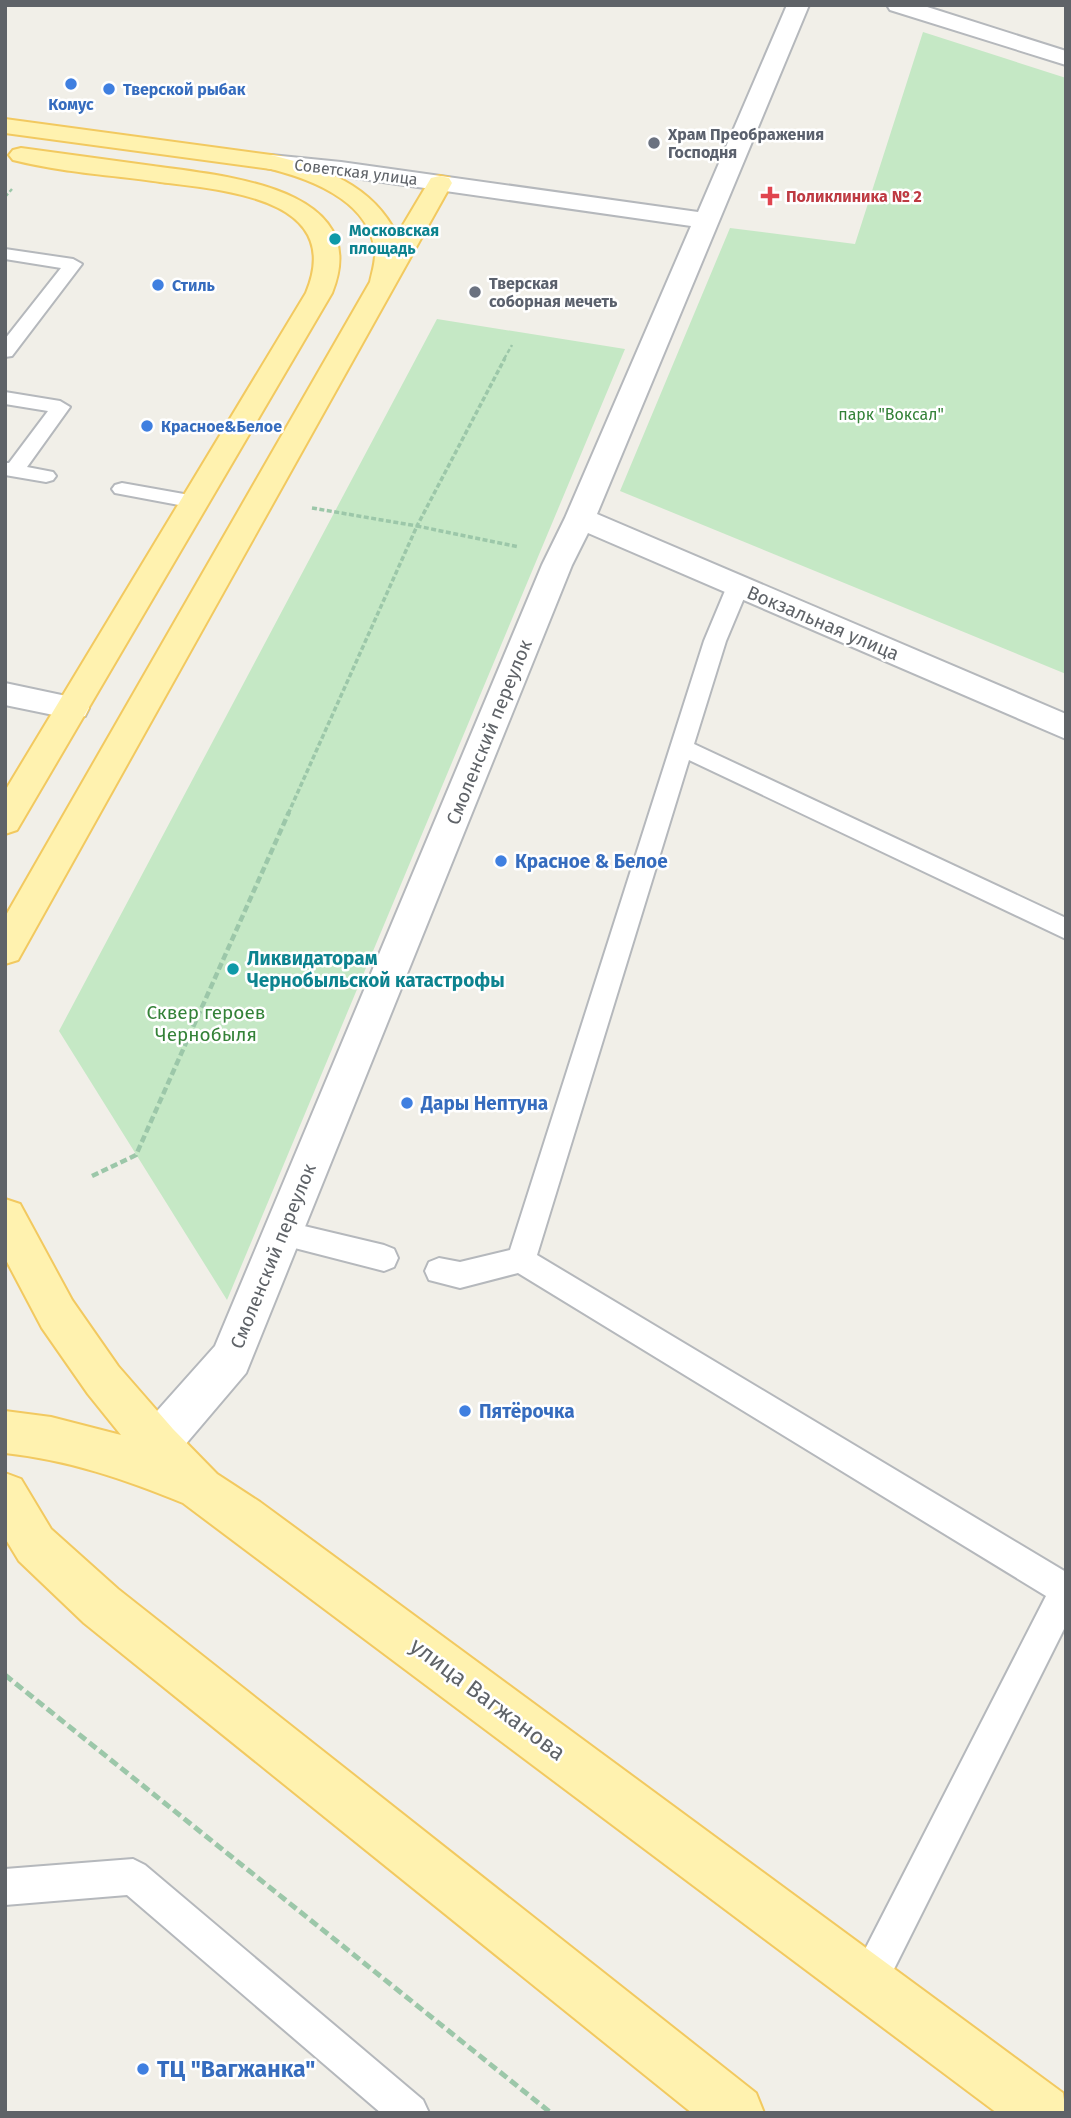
<svg xmlns="http://www.w3.org/2000/svg" width="1071" height="2118" font-family="'Fira Sans',sans-serif">
	<style>
		.green { fill: #c5e8c5 }
		.lines { fill: none; stroke-linecap: round; stroke-linejoin: round }
		.lane-casing { stroke: #b5b8bc; stroke-width: 4 }
		.street-casing { stroke: #b5b8bc; stroke-width: 4 }
		.primary-casing { stroke: #f2c960; stroke-width: 4 }
		.path-far3 { stroke: #9cc7a9; stroke-width: 2.5; stroke-dasharray: 4.5 2.5; stroke-linecap: butt }
		.path-far2 { stroke: #9cc7a9; stroke-width: 3.5; stroke-dasharray: 5 2.5; stroke-linecap: butt }
		.path-far1 { stroke: #9cc7a9; stroke-width: 4.5; stroke-dasharray: 7 3.5; stroke-linecap: butt }
		.path { stroke: #9cc7a9; stroke-width: 5; stroke-dasharray: 9 4.5; stroke-linecap: butt }
		.lane { fill: #fff; fill-rule: evenodd }
		.street { fill: #fff; fill-rule: evenodd }
		.primary { fill: #fff2af; fill-rule: evenodd }
		.shop-dot { fill: #3f7fe0; stroke: #fff; stroke-width: 2.5 }
		.worship-dot { fill: #6b7280; stroke: #fff; stroke-width: 2.5 }
		.health-dot { fill: #e0444e; stroke: #fff; stroke-width: 2.5 }
		.culture-dot { fill: #0f9aa8; stroke: #fff; stroke-width: 2.5 }
		.labels { text-anchor: middle; dominant-baseline: central; stroke-width: 5; stroke-linejoin: round; paint-order: stroke }
		.far-shop-label { font-size: 16px; font-weight: bold; fill: #366cbe; stroke: #fff; text-anchor: start }
		.far-worship-label { font-size: 16px; font-weight: bold; fill: #5b616d; stroke: #fff; text-anchor: start }
		.far-street-label { font-size: 16px; fill: #5f6368; stroke: #fff }
		.far-health-label { font-size: 16px; font-weight: bold; fill: #be3a42; stroke: #fff; text-anchor: start }
		.far-culture-label { font-size: 16px; font-weight: bold; fill: #0d838f; stroke: #fff; text-anchor: start }
		.far-park-label { font-size: 16px; fill: #348238; stroke: #fff }
		.street-label { font-size: 19px; fill: #5f6368; stroke: #fff }
		.shop-label { font-size: 19px; font-weight: bold; fill: #366cbe; stroke: #fff; text-anchor: start }
		.culture-label { font-size: 19px; font-weight: bold; fill: #0d838f; stroke: #fff; text-anchor: start }
		.park-label { font-size: 19px; fill: #348238; stroke: #fff }
		.near-street-label { font-size: 23px; fill: #5f6368; stroke: #fff }
		.near-shop-label { font-size: 23px; font-weight: bold; fill: #366cbe; stroke: #fff; text-anchor: start }
	</style>
	<rect width="100%" height="100%" fill="#f1efe8"/>
	<path class="green" d="M923,32l143,46v596l-446,-183 110,-263 125,16z
		M437,319l188,30 -398,951 -168,-269z"/>
	<g class="lines">
		<defs>
			<path id="lane" d="M5,249l68,10 9,5 -70,92 -7,1v-18l56,-71 -56,-9z
				M5,392l55,9 10,6 -43,60 26,5 3,4 -3,4 -7,2 -41,-7v-12h4l39,-52 -43,-7z
				M122,483l73,13 7,2 3,4 -3,4 -7,2 -80,-15 -3,-4 3,-4z
				M738,579l7,2 4,5 -23,55 -32,103 372,174v21l-377,-179 -152,495 529,317v53l-185,370 -13,5 -13,-5 -5,-13 5,-13 191,-373 -528,-323 -58,15 -31,-8 -4,-9 4,-9 10,-4 21,4 50,-12 194,-609 23,-55 4,-5z
				M283,1221l101,24 10,4 4,9 -4,9 -10,4 -101,-26 -10,-3 -4,-9 4,-9z
				M133,1859l12,6 278,235 6,13h-48l-254,-218 -122,10v-36z"/>
			<path id="street" d="M787,5h22l-212,509 469,200v25l-478,-206 -16,32 -326,808 -73,86 -16,6 -16,-6 -6,-15 6,-15 74,-83 327,-781 23,-47 126,-292 -350,-50 -70,-7 -9,-2 -3,-5 3,-5 9,-2 70,7 357,50z
				M887,5h34l145,46v14l-176,-55z
				M5,683l80,17 4,8 -4,8 -12,3 -68,-14z"/>
			<path id="primary" d="M5,119l266,36c52,13 101,29 126,80l34,-57 9,-2 9,2 3,5 -434,777 -13,4v-47l365,-635c2,-9 5,-19 5,-27 -2,-52 -61,-75 -104,-86l-266,-36z
				M21,148c44,6 88,12 132,18 68,10 222,20 179,127l-315,537 -12,4v-43l301,-498c40,-95 -83,-103 -146,-111 -48,-7 -100,-10 -147,-22l-4,-5 4,-5z
				M5,1199l15,5 52,96 46,66 55,63 44,45 43,28 803,591 3,20h-69l-814,-610c-59,-24 -114,-43 -178,-50v-42l46,6 70,18 -33,-41 -46,-66 -37,-70z
				M5,1473l16,6 30,50 67,60 638,504 8,20h-72l-608,-490 -65,-62 -14,-23z"/>
		</defs>
		<use href="#lane" class="lane-casing"/>
		<use href="#street" class="street-casing"/>
		<use href="#primary" class="primary-casing"/>
		<path class="path-far3" d="M5,197l7,-8
			M504,359l8,-14"/>
		<path class="path-far2" d="M312,508l105,18 88,-168
			M288,814l129,-288 102,21"/>
		<path class="path-far1" d="M92,1176l44,-21 153,-343"/>
		<path class="path" d="M5,1675l546,438"/>
		<use href="#lane" class="lane"/>
		<use href="#street" class="street"/>
		<use href="#primary" class="primary"/>
	</g>
	<g class="shop-dot">
		<circle cx="71" cy="84" r="7"/>
		<circle cx="109" cy="89" r="7"/>
		<circle cx="158" cy="285" r="7"/>
		<circle cx="147" cy="426" r="7"/>
		<circle cx="501" cy="861" r="7"/>
		<circle cx="407" cy="1103" r="7"/>
		<circle cx="465" cy="1411" r="7"/>
		<circle cx="143" cy="2069" r="7"/>
	</g>
	<g class="worship-dot">
		<circle cx="654" cy="143" r="7"/>
		<circle cx="475" cy="292" r="7"/>
	</g>
	<path class="health-dot" d="M766.5 185.5h7v7h7v7h-7v7h-7v-7h-7v-7h7z"/>
	<g class="culture-dot">
		<circle cx="335" cy="239" r="7"/>
		<circle cx="233" cy="969" r="7"/>
	</g>
	<g class="labels">
		<g class="far-shop-label">
			<text x="123" y="89">Тверской рыбак</text>
			<text x="71" y="104" text-anchor="middle">Комус</text>
			<text x="172" y="285">Стиль</text>
			<text x="161" y="426">Красное&amp;Белое</text>
		</g>
		<g class="far-worship-label">
			<text x="668" y="134">Храм Преображения<tspan x="668" dy="18">Господня</tspan></text>
			<text x="489" y="283">Тверская<tspan x="489" dy="18">соборная мечеть</tspan></text>
		</g>
		<g class="far-street-label">
			<text transform="translate(356 172) rotate(7)">Советская улица</text>
		</g>
		<g class="far-health-label">
			<text x="786" y="196">Поликлиника № 2</text>
		</g>
		<g class="far-culture-label">
			<text x="349" y="230">Московская<tspan x="349" dy="18">площадь</tspan></text>
		</g>
		<g class="far-park-label">
			<text x="891" y="414">парк "Воксал"</text>
		</g>
		<g class="street-label">
			<text transform="translate(823 623) rotate(23)">Вокзальная улица</text>
			<text transform="translate(489 732) rotate(-68)">Смоленский переулок</text>
			<text transform="translate(273 1256) rotate(-68)">Смоленский переулок</text>
		</g>
		<g class="shop-label">
			<text x="515" y="861">Красное &amp; Белое</text>
			<text x="421" y="1103">Дары Нептуна</text>
			<text x="479" y="1411">Пятёрочка</text>
		</g>
		<g class="culture-label">
			<text x="247" y="958">Ликвидаторам<tspan x="247" dy="22">Чернобыльской катастрофы</tspan></text>
		</g>
		<g class="park-label">
			<text x="206" y="1012">Сквер героев<tspan x="206" dy="22">Чернобыля</tspan></text>
		</g>
		<g class="near-street-label">
			<text transform="translate(488 1699) rotate(37)">улица Вагжанова</text>
		</g>
		<g class="near-shop-label">
			<text x="157" y="2069">ТЦ "Вагжанка"</text>
		</g>
	</g>
	<rect width="1071" height="2118" fill="none" stroke="#5f6368" stroke-width="14"/>
</svg>
